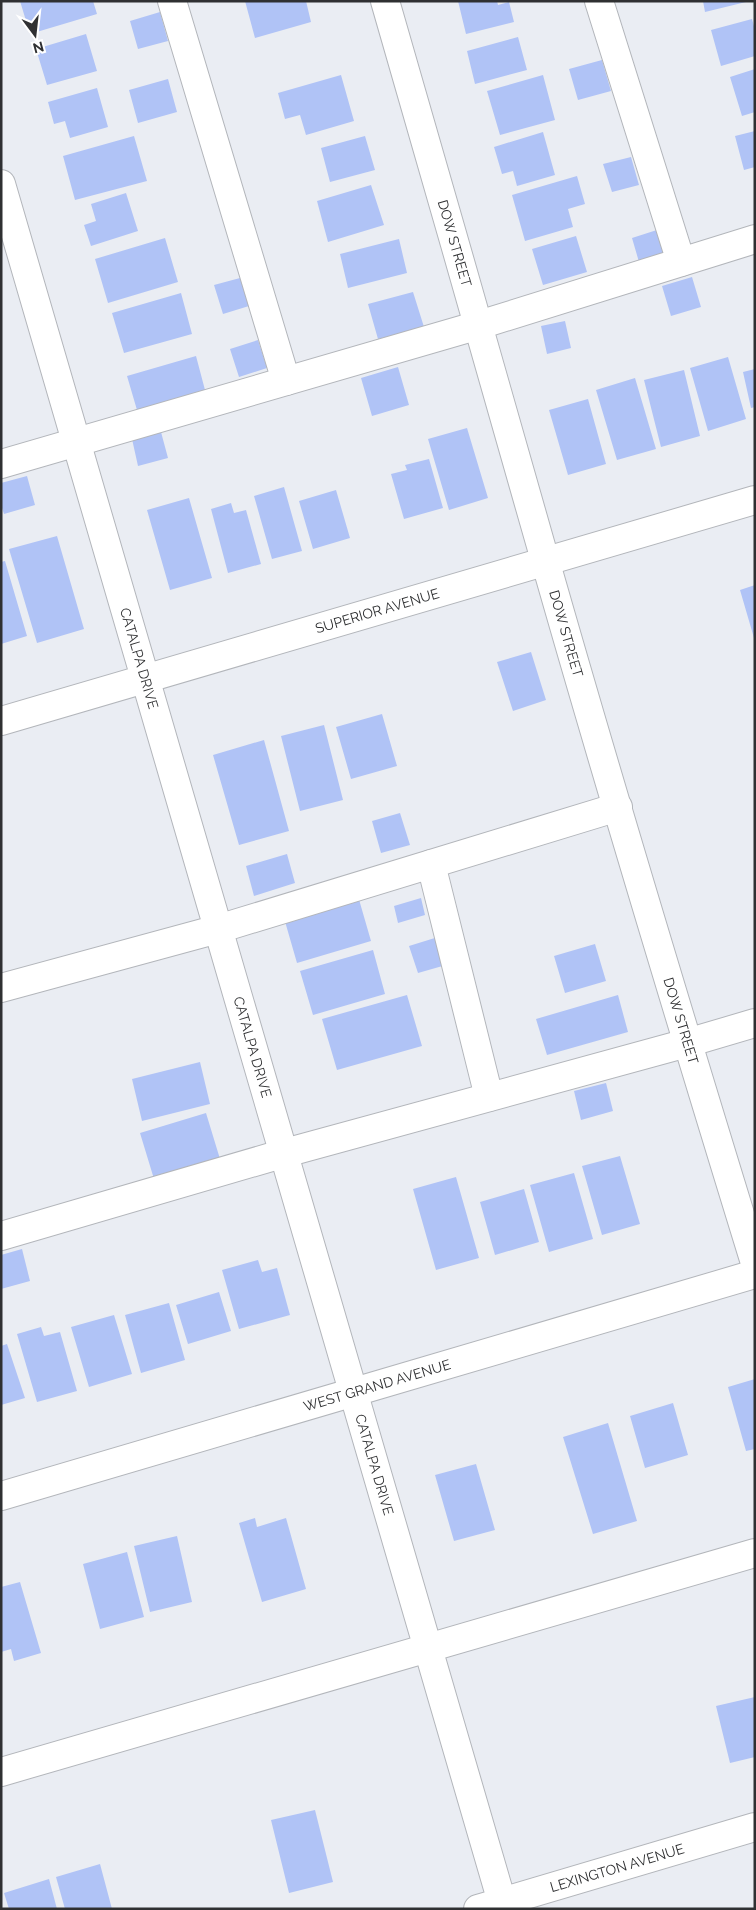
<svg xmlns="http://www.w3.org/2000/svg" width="756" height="1910" font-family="Raleway,sans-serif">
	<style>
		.building { fill: #b0c3f6 }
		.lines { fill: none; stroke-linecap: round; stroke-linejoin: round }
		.minor-casing { stroke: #b3b6bb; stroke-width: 30 }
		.minor { stroke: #fff; stroke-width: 28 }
		.labels { text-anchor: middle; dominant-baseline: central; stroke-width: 4; stroke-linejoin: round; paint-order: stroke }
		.street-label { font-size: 14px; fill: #2f3032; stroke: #fff }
	</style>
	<rect width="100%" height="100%" fill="#eaedf3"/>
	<path class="building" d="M20,1h73l4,13 -67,20z
		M245,1h61l5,21 -56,16z
		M458,1h39l1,4 11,-3 5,20 -48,12z
		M703,1h43v1l-41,10z
		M160,12l8,29 -30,8 -8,-28z
		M752,19l3,11v26l-34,10 -10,-36z
		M86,34l11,37 -50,14 -11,-36z
		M518,37l9,33 -52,14 -8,-33z
		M602,60l9,31 -33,9 -9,-31z
		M755,69v43l-13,4 -12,-39z
		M341,75l13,46 -48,14 -6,-20 -15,4 -7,-26z
		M543,75l12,45 -55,15 -13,-44z
		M168,79l9,33 -39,11 -9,-33z
		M97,88l11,39 -38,11 -5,-17 -11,3 -6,-22z
		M755,131v36l-11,3 -9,-34z
		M543,132l12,43 -38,11 -4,-15 -11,3 -8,-27z
		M134,136l13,45 -72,19 -12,-44z
		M365,136l10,34 -45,12 -9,-34z
		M631,157l8,28 -27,7 -9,-28z
		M577,176l8,28 -17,5 5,18 -48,14 -13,-46z
		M371,185l13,40 -56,17 -11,-41z
		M126,193l12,38 -47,15 -7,-21 12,-4 -5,-17z
		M660,229l7,24 -28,9 -7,-24z
		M576,236l11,36 -44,13 -11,-36z
		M165,238l13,44 -70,21 -13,-44z
		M399,239l8,34 -59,15 -8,-34z
		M692,277l9,30 -30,9 -9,-30z
		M240,278l9,28 -26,8 -9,-29z
		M413,292l11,35 -46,12 -10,-35z
		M181,293l11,41 -68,19 -12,-40z
		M565,321l6,27 -24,6 -6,-28z
		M258,340l9,28 -28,9 -9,-28z
		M196,356l9,34 -68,20 -10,-34z
		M728,357l18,62 -38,12 -18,-63z
		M398,367l11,38 -37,11 -11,-38z
		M755,369v38l-4,1 -8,-36z
		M684,370l16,66 -39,11 -17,-67z
		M635,378l21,71 -39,11 -21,-70z
		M588,399l18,65 -38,11 -19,-65z
		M467,428l21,70 -39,12 -21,-71z
		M161,432l7,26 -30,8 -6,-27z
		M429,459l14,49 -39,11 -13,-45 16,-4 -2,-5z
		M27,476l8,29 -31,9 -3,-9v-22z
		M284,487l18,64 -30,8 -18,-63z
		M336,490l14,48 -37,11 -14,-48z
		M189,498l23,80 -42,12 -23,-80z
		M231,503l3,10 12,-3 15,54 -33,9 -17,-64z
		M57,536l27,93 -47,14 -28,-94z
		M5,561l22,75 -26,8v-82z
		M755,585v53h-1l-14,-48z
		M531,652l15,48 -33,11 -16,-49z
		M382,714l15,52 -46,13 -15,-52z
		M324,725l19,75 -43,11 -19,-75z
		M264,740l25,91 -50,14 -26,-90z
		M400,813l10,32 -29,8 -9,-32z
		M287,854l8,29 -41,13 -8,-30z
		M358,896l13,45 -74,22 -13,-45z
		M421,898l4,17 -27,8 -4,-17z
		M438,937l8,28 -28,8 -9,-27z
		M595,944l11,37 -41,12 -11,-37z
		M373,950l12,44 -72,21 -13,-44z
		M407,995l15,51 -85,24 -15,-51z
		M618,995l10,37 -81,23 -11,-36z
		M200,1062l10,42 -68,17 -10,-42z
		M606,1083l7,28 -32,9 -7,-29z
		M206,1113l14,46 -66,20 -14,-46z
		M620,1156l20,68 -38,11 -20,-69z
		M574,1173l19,66 -44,13 -19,-67z
		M456,1177l23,81 -43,12 -23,-81z
		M524,1189l15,53 -44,13 -15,-53z
		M22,1249l8,32 -29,8v-34z
		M258,1260l4,12 15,-4 13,47 -51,14 -17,-59z
		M219,1292l12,39 -43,13 -12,-39z
		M169,1303l16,57 -44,13 -16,-58z
		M114,1315l18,59 -43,13 -18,-60z
		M41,1327l3,9 16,-4 17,59 -40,11 -20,-68z
		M7,1344l18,54 -24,7v-59z
		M755,1379v70l-9,2 -18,-64z
		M673,1403l15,52 -43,13 -15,-52z
		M608,1423l29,98 -44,13 -30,-97z
		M476,1464l19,66 -41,11 -19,-66z
		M255,1518l2,9 29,-9 20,71 -44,13 -23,-79z
		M177,1536l15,66 -42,10 -16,-66z
		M127,1552l17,65 -44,12 -17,-65z
		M20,1582l21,71 -27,8 -3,-12 -10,3v-65z
		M755,1697v60l-25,6 -14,-57z
		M315,1810l18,72 -44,11 -18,-73z
		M100,1864l12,45h-47l-9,-32z
		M49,1879l8,30h-48l-5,-16z"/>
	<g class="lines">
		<defs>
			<g id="minor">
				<path d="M172,1l114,380"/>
				<path id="s1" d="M385,1c54,186 107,373 160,559 67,235 138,469 210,703"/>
				<path d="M599,1l82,261"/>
				<path id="s2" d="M1,184l503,1725"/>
				<path d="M1,464l478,-139 276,-86"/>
				<path id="s3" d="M1,721l754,-221"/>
				<path d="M431,864l58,233"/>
				<path d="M1,988l217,-59 400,-122"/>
				<path d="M1,1236l284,-83 402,-110 68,-20"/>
				<path id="s4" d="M1,1496l754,-222"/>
				<path d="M1,1772l754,-219"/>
				<path id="s5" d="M478,1909l277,-82"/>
			</g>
		</defs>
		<use href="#minor" class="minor-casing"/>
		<use href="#minor" class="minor"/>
	</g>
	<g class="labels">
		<g class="street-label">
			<text stroke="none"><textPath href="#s1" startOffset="252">DOW STREET</textPath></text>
			<text stroke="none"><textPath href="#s3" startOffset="392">SUPERIOR AVENUE</textPath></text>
			<text stroke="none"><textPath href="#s1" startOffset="658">DOW STREET</textPath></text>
			<text stroke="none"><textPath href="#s2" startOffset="494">CATALPA DRIVE</textPath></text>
			<text stroke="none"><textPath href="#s1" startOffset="1062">DOW STREET</textPath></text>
			<text stroke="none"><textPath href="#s2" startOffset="899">CATALPA DRIVE</textPath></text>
			<text stroke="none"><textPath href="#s4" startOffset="392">WEST GRAND AVENUE</textPath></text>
			<text stroke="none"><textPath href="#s2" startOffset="1334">CATALPA DRIVE</textPath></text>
			<text stroke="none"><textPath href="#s5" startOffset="145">LEXINGTON AVENUE</textPath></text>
		</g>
	</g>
	<rect width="756" height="1910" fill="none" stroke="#2f3032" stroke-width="5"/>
	<g transform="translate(35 35) rotate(165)" stroke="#ffffff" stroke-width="4" paint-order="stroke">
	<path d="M0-4L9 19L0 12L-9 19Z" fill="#2f3032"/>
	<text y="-8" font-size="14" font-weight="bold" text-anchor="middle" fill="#2f3032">N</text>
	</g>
</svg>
